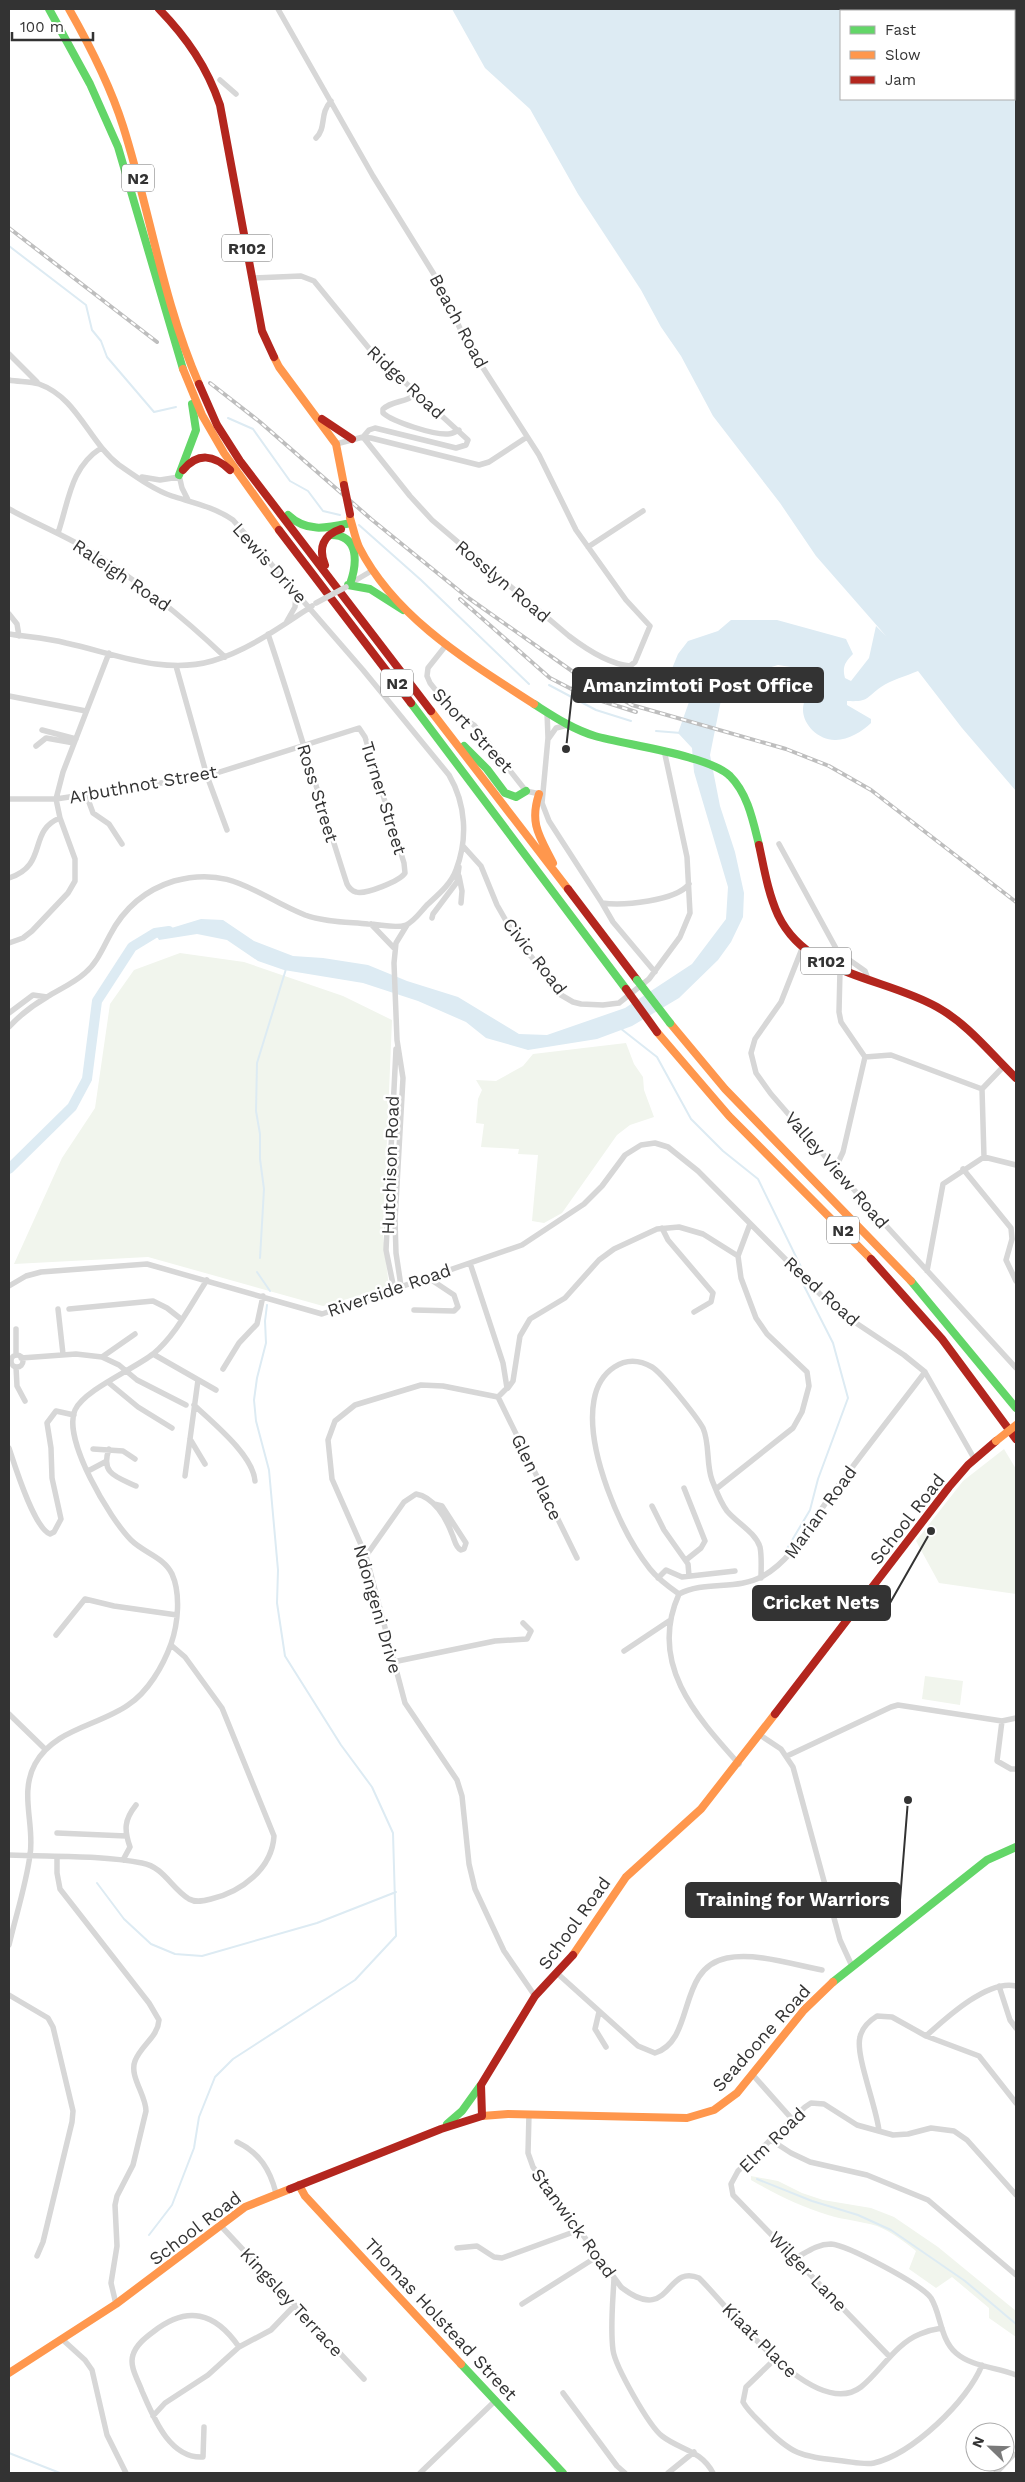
<svg xmlns="http://www.w3.org/2000/svg" width="1025" height="2482" font-family="'Work Sans',sans-serif">
	<style>
		.green { fill: #f1f5ed }
		.water { fill: #ddebf3; fill-rule: evenodd }
		.lines { fill: none; stroke-linecap: round; stroke-linejoin: round }
		.stream { stroke: #ddebf3; stroke-width: 2 }
		.river { stroke: #ddebf3; stroke-width: 10 }
		.street { stroke: #d7d7d7; stroke-width: 5.5 }
		.fast { stroke: #63d668; stroke-width: 8 }
		.slow { stroke: #ff974d; stroke-width: 8 }
		.jam { stroke: #b3261e; stroke-width: 8 }
		.rail-casing { stroke: #bebebe; stroke-width: 4 }
		.rail { stroke: #fff; stroke-width: 2; stroke-dasharray: 5.5; stroke-linecap: butt }
		.street-bridge { stroke: #d7d7d7; stroke-width: 5.5 }
		.fast-bridge { stroke: #63d668; stroke-width: 8 }
		.slow-bridge { stroke: #ff974d; stroke-width: 8 }
		.jam-bridge { stroke: #b3261e; stroke-width: 8 }
		.labels { text-anchor: middle; dominant-baseline: central; stroke-width: 5; stroke-linejoin: round; paint-order: stroke }
		.shield { fill: #fff; stroke: #707070; stroke-width: 1 }
		.shield-label { font-size: 16px; font-weight: bold; fill: #333 }
		.street-label { font-size: 18px; fill: #333; stroke: #fff }
		.leader { fill: none; stroke: #333; stroke-width: 2 }
		.callout-dot { fill: #333; stroke: #fff; stroke-width: 2 }
		.callout { fill: #333; stroke: #333; stroke-width: 2 }
		.callout-label { font-size: 19px; text-anchor: middle; font-weight: bold; fill: #fff }
	</style>
	<rect width="100%" height="100%" fill="#fff"/>
	<path class="green" d="M180,953l64,9 99,34 49,24 -9,215 6,52 -66,19 -175,-49 -134,7 48,-106 33,-50 15,-104 24,-34z
		M626,1043l8,21 9,13 1,13 10,27 -24,8 -13,10 -55,78 -18,10 -12,-2 6,-66 -20,-1 1,-5 -38,-2 3,-23 -8,-1 2,-24 4,-9 -6,-10 20,1 27,-15 10,-12z
		M1004,1449l12,20v125l-77,-11 -23,-42 47,-60z
		M925,1676l38,5 -3,24 -38,-6z
		M751,2176l27,5 24,12 21,7 48,8 23,9 44,30 78,64v26l-27,-19v-10l-37,-31 -16,11 -27,-19 7,-18c-11,-9 -26,-20 -39,-25 -16,-5 -33,-6 -49,-11 -26,-8 -53,-21 -77,-35z"/>
	<path class="water" d="M452,9h564v782l-54,-63 -44,-57c-12,5 -27,9 -37,16 -16,11 -11,15 -34,14v4l24,14v4c-8,8 -23,17 -35,17 -20,1 -41,-22 -30,-42l10,-4 6,-13 -3,-8 -9,-3 -32,-5 -27,8 -30,27 -11,55 10,51 15,46 9,41 -1,24 -12,25 -13,18 -39,38 -47,28 -35,13 -69,11 -42,-12 -20,-16 -48,-21 -55,-18 -79,-13 -26,-9 -31,-21 -30,-6 -38,6 -4,-7 46,-14 22,1 31,21 39,15 30,2 45,7 39,16 51,16 61,37 28,1 78,-27 67,-44 34,-45 2,-32 -34,-115 -2,-24 -14,-15 11,-31 -11,-10 -5,-10 -2,-11 7,-17 10,-13 30,-10 13,-11h46l69,19 7,15c-8,8 -11,13 -8,24l6,3 18,-23 7,-32 10,10 -70,-80 -36,-53 -67,-87 -32,-60 -20,-29 -20,-37 -63,-96 -48,-85 -45,-41zM841,11h173v88h-173z"/>
	<g class="lines">
		<path class="stream" d="M9,246l77,59 6,25 9,11 6,16 47,55 22,-5
			M228,418l25,11 37,52 18,10 15,20 17,4
			M359,525l62,55 108,104
			M549,685l47,25 35,11
			M656,731l25,2
			M620,1028l37,29 34,62 32,32 35,28 45,92
			M260,1258l4,-69 -4,-30v-25l-4,-23 1,-48 29,-94
			M257,1272l13,19
			M785,1552l25,-42 8,-31 30,-81 -15,-55 -33,-65
			M97,1883l27,36 27,25 24,10 27,2 115,-33 79,-31
			M757,2179l55,22 46,14 33,15 74,51 51,43
			M149,2235l23,-30 22,-57 5,-31 16,-40 18,-18 122,-79 41,-44 -3,-103 -21,-46 -31,-42 -56,-89 -8,-53 1,-33 -9,-100 -13,-49 -2,-21 3,-22 9,-35 -1,-22 2,-16
			M9,2453l51,20"/>
		<path class="river" d="M9,1169l63,-62 15,-28 10,-78 35,-54 23,-14 14,-2"/>
		<path class="street" d="M278,9l95,167 62,100 32,67 72,112 37,75 50,70 24,26 -15,36 -5,4c-22,-2 -44,-17 -61,-30l-137,-116 -22,-24 -47,-59
			M220,80l16,14
			M316,138c11,-11 3,-24 15,-37
			M252,278l49,-2 13,5 58,71 96,88 -2,5 -10,3 -81,-20 -6,2 -6,7
			M9,354l28,28
			M9,380c9,2 21,1 30,4 39,14 49,57 80,81 16,11 35,25 53,31 22,7 42,11 61,24l130,150 86,105c17,29 19,64 7,95 -5,14 -17,24 -28,34 -6,6 -14,18 -22,21 -11,4 -26,-1 -38,-1 -20,-2 -44,-2 -63,-9 -48,-19 -73,-50 -131,-34 -29,9 -50,27 -64,54 -7,13 -13,28 -25,38 -11,10 -25,16 -38,24 -14,8 -27,18 -38,30
			M416,394c-10,9 -23,6 -33,15v4c10,9 51,22 65,21 4,0 7,-2 11,-4
			M336,444l27,-7 8,1 108,27 10,-3 38,-25
			M179,475l3,13 6,12
			M142,477l18,3 19,-3
			M9,509c25,14 53,25 78,40 50,31 95,67 138,108
			M58,533c11,-32 12,-65 43,-85
			M588,547l55,-36
			M351,583l22,-13
			M9,614l8,10 2,12
			M287,621l8,-14 1,-14
			M9,634c19,3 38,4 57,9 47,10 97,32 146,18 35,-10 70,-35 100,-55
			M447,644l-19,24 -1,8 3,7 23,29 21,13 52,66 14,3
			M176,666l31,110 20,54
			M9,696l77,15
			M547,712l1,26 -6,65 7,18 53,82c21,3 74,-2 87,-19
			M42,730l34,9
			M549,738l7,-10 12,-3
			M36,746l10,-8 28,5
			M86,794l7,19 16,11 13,20
			M9,799h47l151,-23 152,-48 6,9 39,126 1,10c-5,8 -40,22 -49,19 -4,-1 -7,-4 -9,-8 -27,-83 -51,-167 -79,-250
			M779,844l59,108 27,19 3,8
			M463,846l18,20 16,39 16,28 48,62 12,7 8,2 22,1 16,-2 30,-24 31,-42 10,-24 -3,-56 -23,-107
			M459,876l3,15 -1,12
			M9,878c40,-13 18,-47 51,-60
			M602,903l11,19 42,50
			M432,918l1,-4 24,-32 2,-15
			M371,924l24,25
			M9,943l14,-5 9,-7 36,-38 7,-12v-22l-15,-41 -4,-19 7,-27 46,-119
			M803,946l-22,56 -26,37 -4,14 5,20 15,21 98,113 147,161
			M840,970l-1,42 2,10 24,35
			M9,1013l24,-18 14,2
			M865,1057l26,-2 91,34
			M984,1157l-2,-68 22,-23
			M836,1167l7,-15 22,-95
			M963,1169l48,59 1,11 -6,21 10,21
			M662,1228l6,12 45,53 -2,9 -17,10
			M470,1263l33,100 4,25 -9,9 -55,-11 -22,-1 -66,20 -20,16 -7,19 4,39 34,77 39,147 52,77 5,16 7,68 6,25 29,62 31,45
			M927,1271l16,-87 41,-27 32,8
			M9,1286l17,-10 15,-4 106,-8 175,50 200,-69 62,-41 18,-18 23,-31 16,-10 14,-2 13,4 30,24 125,126 27,22 54,36 21,17 50,88
			M401,1286l-5,-33 -1,-33 8,-142 -6,-38 -3,-77 2,-20 11,-18
			M394,1289l-8,-39 10,-201
			M58,1309l5,45
			M69,1309l84,-8 14,7 14,11
			M414,1310l40,1 4,-4 -4,-12 -27,-18
			M16,1329v26
			M153,1354l63,36
			M11 1361a6 6 0 1 1 12 0a6 6 0 1 1-12 0Z
			M102,1357l33,-23
			M21,1358l55,-4 26,3 17,8 18,15 49,25
			M16,1367l1,19 8,15
			M223,1369l16,-26 18,-19 6,-28
			M109,1383l29,24 34,21
			M508,1388l5,-7 7,-45 10,-17 35,-21 34,-38 15,-11 43,-20 22,-2 24,7 35,22 12,-32
			M498,1397l79,161
			M194,1405c19,18 59,50 61,76
			M190,1439l15,25
			M9,1448c6,18 25,80 41,86l4,-2 7,-13 -9,-41 -1,-30 -4,-25 9,-12 18,4
			M93,1449l30,2 12,8
			M109,1449c-9,25 8,28 27,37
			M88,1471l17,-9
			M185,1476l13,-96
			M684,1488l21,53 -4,7 -15,12
			M716,1489l77,-61 9,-16 7,-26 -2,-14 -40,-38 -11,-16 -15,-40 -3,-22
			M652,1506l12,24 24,34 1,12
			M366,1556l38,-54 12,-8c18,3 30,24 36,40 3,6 3,13 9,16l3,-1 2,-6 -24,-37 -8,-2
			M658,1578l8,-8 16,7 53,-6
			M679,1594c-10,-7 -21,-15 -29,-25 -30,-38 -65,-120 -56,-169 5,-28 30,-49 58,-33 10,6 45,50 51,61 7,16 3,36 9,52 4,10 8,22 15,31 10,12 28,21 33,36 2,10 1,21 1,31
			M679,1594c26,-14 58,-3 84,-18 32,-18 48,-55 70,-83 30,-41 61,-80 92,-121
			M679,1594c-31,69 16,121 60,170
			M56,1635l29,-36 29,7 63,9
			M624,1651l45,-30
			M393,1662l102,-21 32,-2 4,-8 -8,-8
			M9,1714l36,35
			M1002,1721l-5,40 14,8h5
			M760,1735l21,14 12,18 47,173 12,26
			M787,1756l104,-49 7,-2 104,16 14,-3
			M57,1833l69,3
			M9,1855c44,2 89,0 133,8 22,4 29,25 47,36 7,4 15,2 22,0 30,-7 61,-30 63,-63l-52,-128 -37,-51 -14,-12
			M57,1857v16l3,16 89,114 10,17c-1,17 -18,25 -24,41 -6,15 11,34 11,50l-13,54 -16,31 -2,9 2,41 -6,37 5,21
			M123,1860l7,-13c-6,-17 -6,-27 6,-42
			M9,1945c7,-30 17,-60 21,-90 5,-30 -11,-62 5,-91 19,-35 63,-38 93,-59 20,-13 35,-39 43,-61 7,-20 10,-50 1,-70 -8,-17 -28,-21 -41,-34 -21,-21 -69,-101 -56,-130 9,-20 59,-41 78,-56 23,-19 38,-50 54,-74
			M558,1974l80,72 17,7c41,-13 21,-85 72,-95 28,-6 68,7 95,12
			M999,1986l11,34 6,8
			M9,1995l39,23 5,9 20,84 -1,11 -29,120 -6,14
			M599,2012l-4,17 11,18
			M926,2036c20,-18 62,-57 90,-50
			M752,2074l40,45
			M529,2114l-1,39 5,14 88,120c50,39 44,-24 78,-9 30,29 115,145 162,109 20,-16 34,-43 59,-53 7,-3 15,-5 22,-6
			M879,2131c-2,-23 -24,-76 -19,-94 2,-9 9,-16 17,-21l15,1 34,19 53,20 37,47
			M771,2140l20,13 19,9 57,13 61,25 88,75
			M237,2142c23,11 33,28 39,51
			M220,2225l144,154
			M457,2248l20,-2 17,11 8,1 77,-28
			M796,2258c11,-6 21,-14 35,-14 16,1 90,40 100,54 10,16 9,41 25,55 16,14 41,14 60,22
			M614,2278c-1,23 -4,49 -1,72 2,16 36,76 49,86 18,14 39,14 51,37
			M522,2304l76,-48
			M63,2340l22,20 7,10 15,65 19,38
			M890,2357l-157,-162 -2,-11 7,-13 67,-64 6,-4 13,1 33,21 36,10 15,-1 23,-6 23,3 13,9 49,55
			M776,2358l-30,29 -3,15c5,9 13,16 20,23 30,31 38,31 80,36 10,1 22,4 31,2 38,-9 94,-62 108,-98
			M563,2393l54,73 8,7
			M153,2416l12,-13 43,-28 31,-28 32,-17 24,-25
			M204,2427l-1,30c-34,2 -50,-41 -61,-66 -4,-11 -13,-25 -9,-36 3,-10 12,-17 20,-23 34,-27 62,-20 86,15
			M420,2473l76,-73
			M668,2473l26,-21
			M996,2473l17,-18 3,-1"/>
		<path class="fast" d="M49,9l41,75 28,63 65,222
			M179,475l17,-45 -4,-26
			M288,515c19,18 39,13 63,8
			M331,535c29,0 26,29 19,49
			M348,585l22,4 33,21
			M411,703l215,286
			M534,704c19,12 38,25 61,32 31,9 113,19 135,40 18,18 23,45 29,69
			M464,746l23,23 18,24 11,4 10,-6
			M911,1281l105,127
			M833,1982l154,-122 29,-13
			M447,2124l15,-13 18,-25
			M461,2364l102,109"/>
		<path class="slow" d="M69,9c21,37 41,76 54,117 27,85 40,176 76,258
			M274,357l5,10 57,77 8,41
			M183,369l19,46 22,38 55,77
			M350,518c3,9 5,20 9,29 36,71 110,115 175,157
			M431,711l137,178
			M539,794c-10,30 1,43 14,69
			M670,1023l55,66 186,192
			M657,1032l72,84 142,143
			M573,1955l53,-78 75,-68 74,-95
			M482,2116l26,-2 179,4 27,-8 23,-17 67,-83 29,-28
			M299,2185l6,11 156,168
			M9,2373l107,-69 129,-97 45,-18"/>
		<path class="jam" d="M159,9c28,29 48,58 61,96l42,226 12,26
			M199,384l18,41 23,36 191,250
			M322,419l30,20
			M183,470c15,-18 31,-15 47,0
			M279,530l132,173
			M325,565c-7,-17 -2,-30 16,-36
			M759,845c5,23 9,48 19,70 29,61 106,62 159,92 31,17 54,47 79,71
			M568,889l69,91
			M871,1259l71,80 74,100
			M775,1714l174,-227 19,-22 28,-24
			M290,2189l151,-60 41,-13 -1,-31 54,-89 38,-41"/>
		<defs>
			<path id="rail" d="M9,228l148,114
				M210,383l50,39 111,97 96,78 112,79 53,29 154,44 43,17 42,24 145,112
				M460,599l90,79 33,17 53,17"/>
		</defs>
		<use href="#rail" class="rail-casing"/>
		<use href="#rail" class="rail"/>
		<path class="street-bridge" d="M316,603l30,-16"/>
		<path class="fast-bridge" d="M637,980l33,43"/>
		<path class="slow-bridge" d="M996,1441l20,-16"/>
		<path class="jam-bridge" d="M344,485l6,29
			M626,989l31,43"/>
	</g>
	<g class="labels">
		<g class="shield">
			<rect x="122" y="164.5" width="32" height="27" rx="4"/>
			<rect x="222" y="234.5" width="50" height="27" rx="4"/>
			<rect x="381" y="669.5" width="32" height="27" rx="4"/>
			<rect x="801" y="947.5" width="50" height="27" rx="4"/>
			<rect x="827" y="1216.5" width="32" height="27" rx="4"/>
		</g>
		<g class="shield-label">
			<text x="138" y="178">N2</text>
			<text x="247" y="248">R102</text>
			<text x="397" y="683">N2</text>
			<text x="826" y="961">R102</text>
			<text x="843" y="1230">N2</text>
		</g>
		<g class="street-label">
			<text transform="translate(459 321) rotate(62)">Beach Road</text>
			<text transform="translate(406 382) rotate(43)">Ridge Road</text>
			<text transform="translate(270 563) rotate(48)">Lewis Drive</text>
			<text transform="translate(122 575) rotate(34)">Raleigh Road</text>
			<text transform="translate(503 581) rotate(40)">Rosslyn Road</text>
			<text transform="translate(473 730) rotate(47)">Short Street</text>
			<text transform="translate(143 784) rotate(-10)">Arbuthnot Street</text>
			<text transform="translate(318 793) rotate(73)">Ross Street</text>
			<text transform="translate(384 798) rotate(73)">Turner Street</text>
			<text transform="translate(535 956) rotate(52)">Civic Road</text>
			<text transform="translate(390 1165) rotate(-88)">Hutchison Road</text>
			<text transform="translate(837 1170) rotate(49)">Valley View Road</text>
			<text transform="translate(389 1290) rotate(-19)">Riverside Road</text>
			<text transform="translate(822 1291) rotate(42)">Reed Road</text>
			<text transform="translate(537 1477) rotate(64)">Glen Place</text>
			<text transform="translate(820 1512) rotate(-54)">Marian Road</text>
			<text transform="translate(907 1519) rotate(-52)">School Road</text>
			<text transform="translate(378 1609) rotate(74)">Ndongeni Drive</text>
			<text transform="translate(574 1923) rotate(-54)">School Road</text>
			<text transform="translate(761 2038) rotate(-48)">Seadoone Road</text>
			<text transform="translate(772 2140) rotate(-44)">Elm Road</text>
			<text transform="translate(574 2223) rotate(54)">Stanwick Road</text>
			<text transform="translate(195 2228) rotate(-37)">School Road</text>
			<text transform="translate(808 2271) rotate(46)">Wilger Lane</text>
			<text transform="translate(292 2302) rotate(47)">Kingsley Terrace</text>
			<text transform="translate(441 2319) rotate(47)">Thomas Holstead Street</text>
			<text transform="translate(760 2340) rotate(45)">Kiaat Place</text>
		</g>
	</g>
	<path class="leader" d="M566 749L573 685M931 1531L890 1603M908 1800L900 1900"/>
	<g class="callout-dot">
		<circle cx="566" cy="749" r="5"/>
		<circle cx="931" cy="1531" r="5"/>
		<circle cx="908" cy="1800" r="5"/>
	</g>
	<g class="callout">
		<rect x="573" y="668" width="250" height="34" rx="5"/>
		<rect x="753" y="1586" width="137" height="34" rx="5"/>
		<rect x="686" y="1883" width="214" height="34" rx="5"/>
	</g>
	<g class="callout-label">
		<text x="698" y="692">Amanzimtoti Post Office</text>
		<text x="821" y="1609">Cricket Nets</text>
		<text x="793" y="1906">Training for Warriors</text>
	</g>
	<rect width="1025" height="2482" fill="none" stroke="#333333" stroke-width="20"/>
	<rect x="840" y="10" width="175" height="90" fill="#ffffff" stroke="#adadad"/>
	<rect x="850" y="26" width="25" height="8" fill="#63d668" stroke="#adadad"/>
	<text x="885" y="35" font-size="15" fill="#333333">Fast</text>
	<rect x="850" y="51" width="25" height="8" fill="#ff974d" stroke="#adadad"/>
	<text x="885" y="60" font-size="15" fill="#333333">Slow</text>
	<rect x="850" y="76" width="25" height="8" fill="#b3261e" stroke="#adadad"/>
	<text x="885" y="85" font-size="15" fill="#333333">Jam</text>
	<g transform="translate(990 2447) rotate(293)"><circle r="24" fill="#ffffff" stroke="#adadad"/>
	<path d="M0-4L9 19L0 12L-9 19Z" fill="#7a7a7a"/>
	<text y="-8" font-size="14" font-weight="bold" text-anchor="middle" fill="#333333">N</text>
	</g>
	<path d="M12 32v8h81v-8" fill="none" stroke="#333333" stroke-width="2.5"/>
	<text x="20" y="32" font-size="15" fill="#333333" stroke="#ffffff" stroke-width="4" paint-order="stroke">100 m</text>
</svg>
